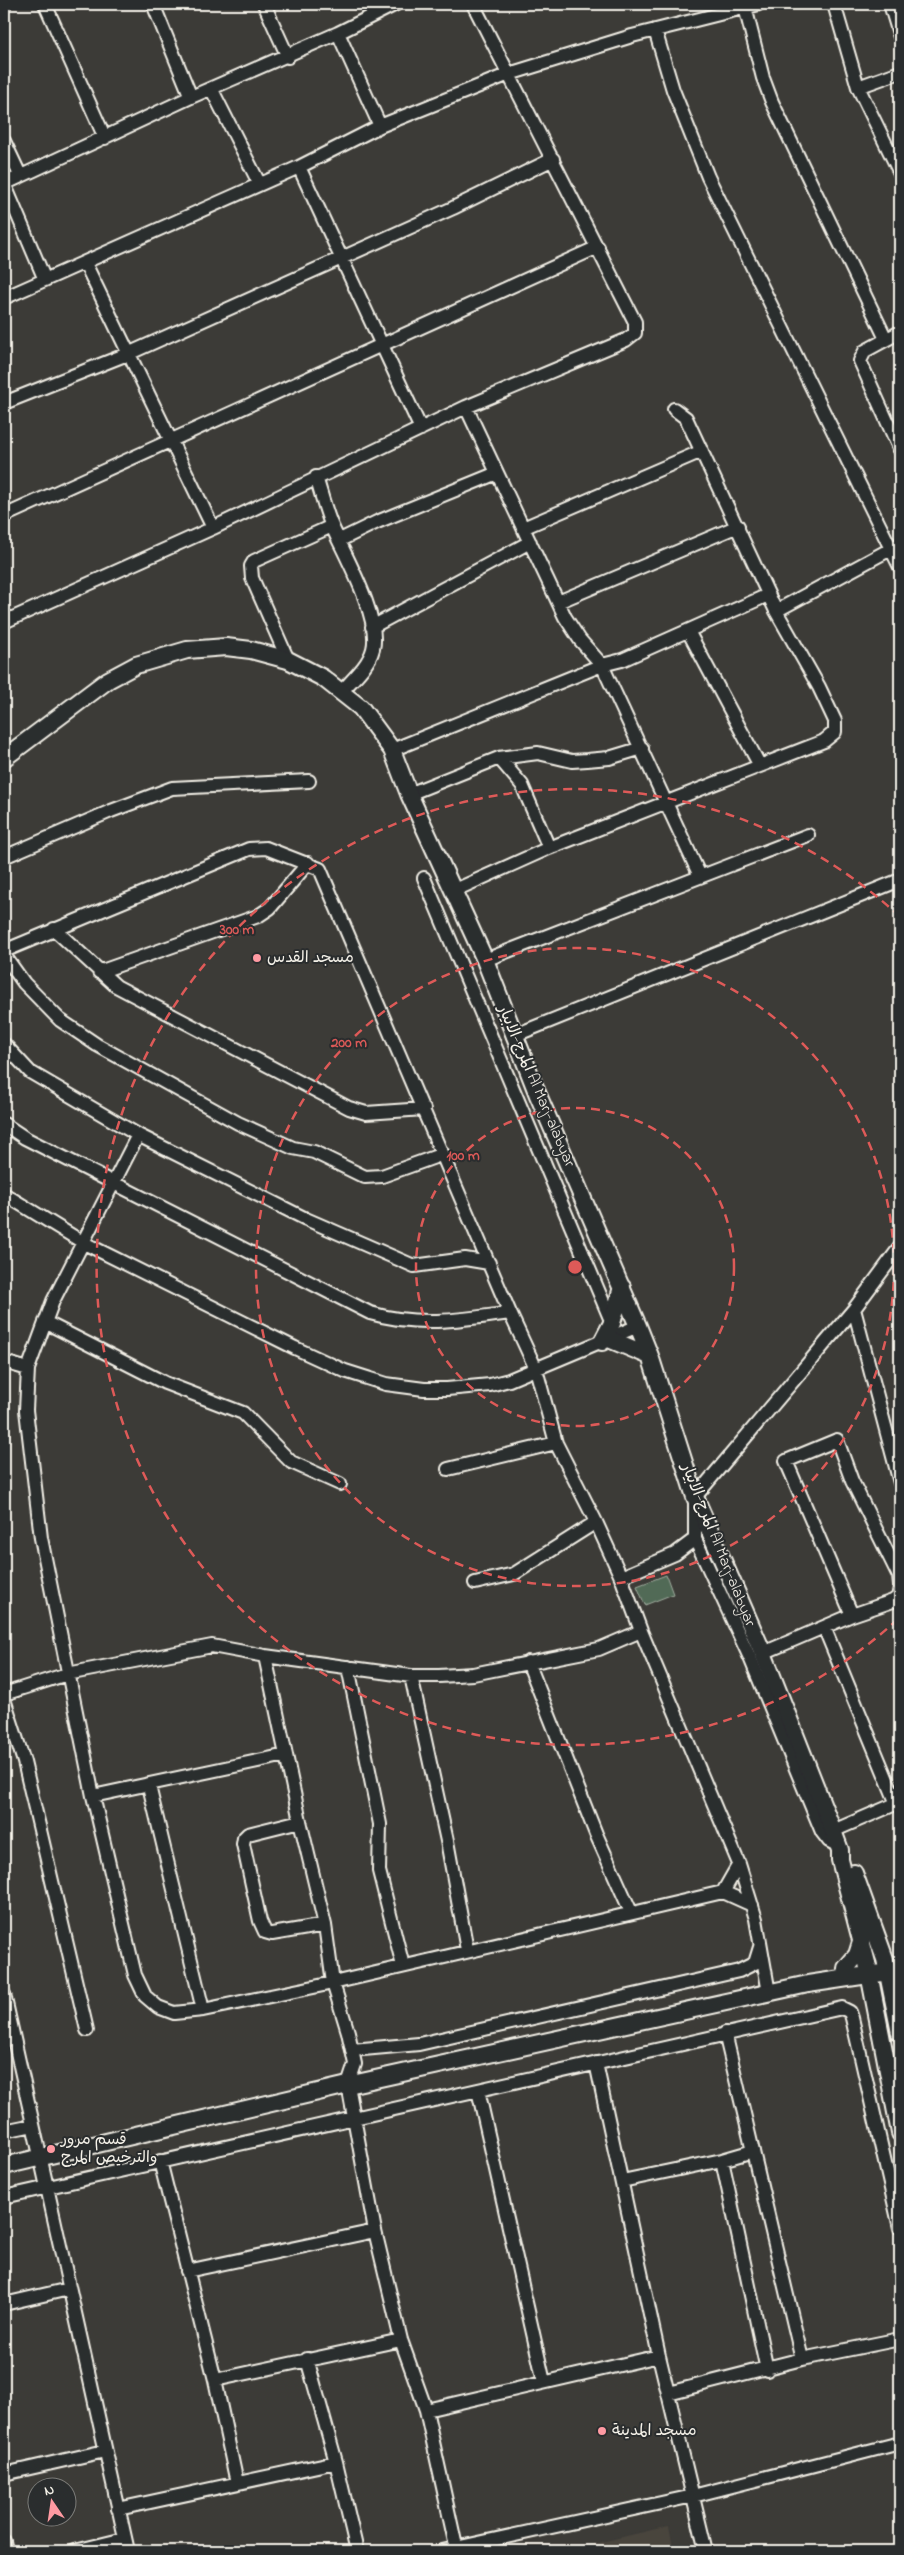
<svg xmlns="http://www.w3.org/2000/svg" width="904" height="2555" font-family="'Indie Flower','Playpen Sans Arabic',sans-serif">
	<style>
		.built { fill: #49453e }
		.green { fill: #516a57; stroke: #a2aea0 }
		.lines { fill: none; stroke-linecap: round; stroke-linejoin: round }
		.minor-casing { stroke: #f4f1e8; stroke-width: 16 }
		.major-casing { stroke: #f4f1e8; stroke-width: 20 }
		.minor { stroke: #2a2d2e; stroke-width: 12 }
		.major { stroke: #2a2d2e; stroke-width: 16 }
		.ring { fill: none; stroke: #de5a58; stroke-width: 2.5; stroke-dasharray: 9 6 }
		.poi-dot { fill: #ff9aa2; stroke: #2a2d2e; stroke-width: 2 }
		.labels { text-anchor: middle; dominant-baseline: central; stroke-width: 4; stroke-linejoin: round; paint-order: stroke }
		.poi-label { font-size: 16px; fill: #f4f1e8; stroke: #2a2d2e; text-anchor: start }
		.street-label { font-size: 16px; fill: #f4f1e8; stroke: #2a2d2e }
		.centre { fill: #de5a58; stroke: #2a2d2e; stroke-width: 2.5 }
		.ring-label { font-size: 15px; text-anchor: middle; font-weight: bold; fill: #de5a58; stroke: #2a2d2e; stroke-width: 4; stroke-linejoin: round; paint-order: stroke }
	</style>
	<rect width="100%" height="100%" fill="#3c3b37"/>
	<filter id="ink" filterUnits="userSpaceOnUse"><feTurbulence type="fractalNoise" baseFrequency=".02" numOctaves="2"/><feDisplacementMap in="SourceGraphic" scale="10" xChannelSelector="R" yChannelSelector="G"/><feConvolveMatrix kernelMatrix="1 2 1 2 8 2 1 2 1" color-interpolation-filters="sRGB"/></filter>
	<g filter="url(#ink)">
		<path class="built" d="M669,2526l5,25h-111z"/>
		<path class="green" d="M666,1575l7,19 -28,11 -8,-19z"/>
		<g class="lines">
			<defs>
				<path id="minor" d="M4,4h1
					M45,4l60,134
					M153,4l38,93
					M264,4l24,53
					M834,4l24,83 42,86
					M890,4l10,33
					M745,7l18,71 9,24 114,237
					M655,30l18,60 35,87 192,390
					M338,33l42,93
					M858,87l42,-15
					M212,90l47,93
					M4,141l16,34
					M299,167l122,262
					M4,183l41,97
					M4,184l187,-87 147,-64 58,-29
					M85,263l128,265
					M4,298l295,-131 81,-41 129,-52 123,-38 127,-32
					M900,332l-35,19 -5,10 40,89
					M4,403l126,-50 323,-145 100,-49
					M466,407l99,210 15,23 22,25 98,211
					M316,477c5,16 9,32 15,47 13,30 50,93 42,125 -4,16 -21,31 -32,43
					M4,516l594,-269
					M523,528l179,-77
					M340,540l37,-18 120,-49
					M558,602l180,-76
					M776,611l124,-67
					M4,622l209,-94 253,-121 160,-67 9,-7v-11l-162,-318
					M372,627l158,-85
					M688,631l72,135
					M288,660l-36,-82 -1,-12 3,-5 78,-35
					M392,750l210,-85 20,-5 146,-65
					M499,758l39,-5 34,8 15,-1 22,-2 33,-10
					M409,794l90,-36 23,27 27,63
					M4,857l107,-46 61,-23 137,-7
					M424,878l188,445
					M453,891l96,-43 275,-107 11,-9v-11l-16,-34 -43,-76 -90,-193 -12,-9
					M54,929l62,57 233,122 17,5 58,-4
					M4,951l245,-102 17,-1 54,21 190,444 26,56 20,74 40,79 25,55 20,54 98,233 17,55 13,74
					M4,955l20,28 36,37 37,25 141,78 55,25 21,4 51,25 17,-1 61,-22
					M485,960l323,-125
					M99,972l159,-56 12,-8 38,-45
					M513,1036l387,-156
					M4,1044l26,28 108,63 168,84 108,47 51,-7 24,4
					M4,1124l21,14 345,175c48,14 91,7 140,0
					M138,1135l-85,166 -25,68 -2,41 15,128 52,258 42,179 10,21 13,11 16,6 29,-3 130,-27 390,-91 16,-28
					M4,1194l80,49 211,105 50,23 41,13 38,5h23l43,-4 19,-5 129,-54
					M854,1309l46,174
					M45,1322l120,61 78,30 48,49 49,22
					M4,1362l24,7
					M448,1469l108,-26
					M695,1539l56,121 71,172 7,9 10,5
					M621,1577l54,-23 20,-15v-42l159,-188 46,-62
					M475,1583l39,-9 82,-52
					M852,1615l-66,-154 51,-21 15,41 47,95 1,10
					M824,1627l73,177
					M763,1653l89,-38 41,-14 5,-4 2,-9
					M265,1656l35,165 25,104 8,58 15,49 7,32 -7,21 27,146 26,109 25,70 31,141
					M528,1662l68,172 35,78
					M348,1667l32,157 -1,47 24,95
					M411,1676l36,165 20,109
					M4,1694l63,-20 145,-28 53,10 146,20h28l34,-2 126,-25 42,-18
					M4,1699l20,63 63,268
					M149,1786l54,224
					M93,1796l193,-41
					M300,1821l-52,13 -4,4 -1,6 17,77 5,11 7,2 53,-9
					M833,1831l67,-29
					M723,1892l29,13
					M4,1994l124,557
					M725,2033l77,326
					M352,2050l67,-6 320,-73 16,-8 5,-16
					M596,2063l63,293 47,195
					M478,2090l66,292
					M4,2131l29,-6
					M722,2160l45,210
					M160,2161l55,219 22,103
					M622,2181l100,-21 31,-9
					M4,2197l838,-189 8,4 2,6 48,210
					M187,2271l188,-40
					M4,2304l65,-15
					M307,2359l29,103 21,89
					M215,2380l186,-40
					M668,2393l134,-34 98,-20
					M426,2410l233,-54
					M4,2474l101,-23
					M118,2509l218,-47
					M4,2541l2,10
					M75,2551l49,-12
					M442,2551l251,-55 207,-53"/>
				<path id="major" d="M4,758l104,-78 28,-15 51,-15 39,-3 25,3 37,10 35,18 38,30 31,42 17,44 76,166 53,135 100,231 12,30 45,141 68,156 70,178 7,19v10l27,103 33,170
					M609,1339l41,17
					M602,1342l10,-19 10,-36
					M854,1873l31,86 15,74
					M846,1968l11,-13 5,-16
					M4,2166l344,-81 460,-101 80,-12"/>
			</defs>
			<use href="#minor" class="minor-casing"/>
			<use href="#major" class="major-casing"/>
			<use href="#minor" class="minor"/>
			<use href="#major" class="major"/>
		</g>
	</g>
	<g class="ring">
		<circle cx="575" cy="1267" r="159"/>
		<circle cx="575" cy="1267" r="319"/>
		<path d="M898 1619A478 478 0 1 1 898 915"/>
	</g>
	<g class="poi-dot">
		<circle cx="257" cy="958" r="5"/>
		<circle cx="51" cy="2149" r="5"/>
		<circle cx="602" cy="2431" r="5"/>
	</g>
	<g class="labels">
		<g class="poi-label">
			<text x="267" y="958">مسجد القدس</text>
			<text x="61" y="2140">قسم مرور<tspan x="61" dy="18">والترخيص المرج</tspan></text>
			<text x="612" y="2431">مسجد المدينة</text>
		</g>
		<g class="street-label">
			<text transform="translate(536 1086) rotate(67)">المرج-الابيار Al Marj-alabyar</text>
			<text transform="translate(718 1545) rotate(68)">المرج-الابيار Al Marj-alabyar</text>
		</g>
	</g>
	<circle cx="575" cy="1267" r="8" class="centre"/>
	<g class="ring-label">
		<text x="237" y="934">300 m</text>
		<text x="349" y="1047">200 m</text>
		<text x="463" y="1160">100 m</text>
	</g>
	<rect width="904" height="2555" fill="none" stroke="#2a2d2e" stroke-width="20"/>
	<rect x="10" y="10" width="884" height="2535" fill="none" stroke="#f4f1e8" stroke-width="2" filter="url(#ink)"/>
	<g transform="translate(52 2502) rotate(347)"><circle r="24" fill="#2a2d2e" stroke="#7b7b78"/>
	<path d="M0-4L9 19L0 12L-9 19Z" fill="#ff9aa2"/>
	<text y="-8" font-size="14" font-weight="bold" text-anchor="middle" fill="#f4f1e8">N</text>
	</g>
</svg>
